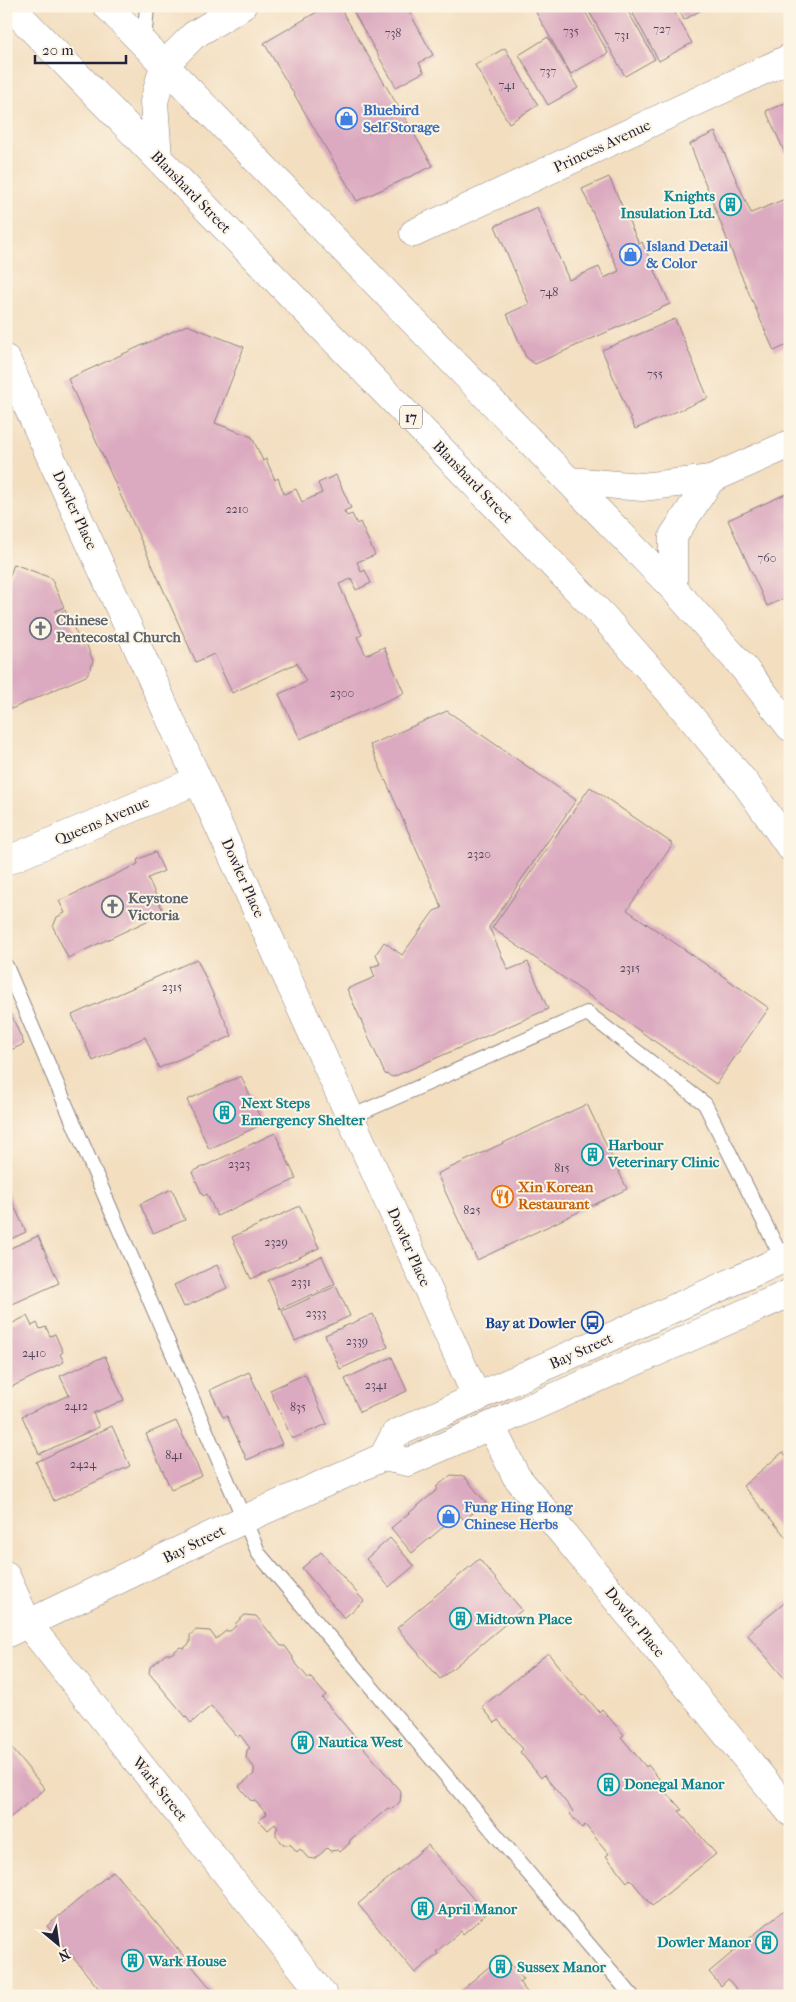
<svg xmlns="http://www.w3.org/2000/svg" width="796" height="2002" font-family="'IM FELL French Canon',serif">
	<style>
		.building { fill: #dcaac0 }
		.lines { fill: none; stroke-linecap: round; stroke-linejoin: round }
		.service-casing { stroke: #8a807e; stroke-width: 16 }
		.minor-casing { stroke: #8a807e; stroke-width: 29 }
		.secondary-casing { stroke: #8a807e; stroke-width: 29 }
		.primary-casing { stroke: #8a807e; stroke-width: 29 }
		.service { stroke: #fff; stroke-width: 14 }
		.minor { stroke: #fff; stroke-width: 28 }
		.secondary { stroke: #fff; stroke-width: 28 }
		.primary { stroke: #fff; stroke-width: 28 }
		.labels { text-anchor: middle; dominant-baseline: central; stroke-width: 4; stroke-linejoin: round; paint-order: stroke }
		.number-label { font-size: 12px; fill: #50445c }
		.shield { fill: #fcf5e5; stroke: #63616e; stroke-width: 1 }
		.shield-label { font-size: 14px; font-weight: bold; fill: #22223b }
		.shop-label { font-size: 15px; font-weight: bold; fill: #366cbe; stroke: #fcf5e5; text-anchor: start }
		.street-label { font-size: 15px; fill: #22223b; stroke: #fcf5e5 }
		.culture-label { font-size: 15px; font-weight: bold; fill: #0d838f; stroke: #fcf5e5; text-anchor: start }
		.worship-label { font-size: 15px; font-weight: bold; fill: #5b616d; stroke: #fcf5e5; text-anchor: start }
		.food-label { font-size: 15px; font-weight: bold; fill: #c56008; stroke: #fcf5e5; text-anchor: start }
		.transit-label { font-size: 15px; font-weight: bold; fill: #164399; stroke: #fcf5e5; text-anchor: end }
	</style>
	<rect width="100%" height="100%" fill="#fcf5e5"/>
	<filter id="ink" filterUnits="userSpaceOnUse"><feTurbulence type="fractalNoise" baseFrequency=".02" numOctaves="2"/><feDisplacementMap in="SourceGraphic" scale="10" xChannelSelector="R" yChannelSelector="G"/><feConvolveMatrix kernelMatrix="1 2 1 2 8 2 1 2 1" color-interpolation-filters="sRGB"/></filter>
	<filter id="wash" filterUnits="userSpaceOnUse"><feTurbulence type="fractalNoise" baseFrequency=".0096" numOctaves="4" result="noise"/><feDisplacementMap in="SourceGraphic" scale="20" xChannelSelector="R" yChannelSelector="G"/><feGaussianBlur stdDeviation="1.12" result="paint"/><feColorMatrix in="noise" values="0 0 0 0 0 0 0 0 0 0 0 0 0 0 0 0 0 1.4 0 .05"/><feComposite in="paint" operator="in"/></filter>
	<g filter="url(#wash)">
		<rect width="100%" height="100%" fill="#f3dec0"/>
		<g id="blocks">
			<path class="building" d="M327,6h12l94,160 -76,35 -93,-158z
				M361,6h45l27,49 -14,8 5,9 -28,15 -43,-76z
				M539,6h43l26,47 -37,21 -37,-65z
				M597,6h28l30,53 -30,17 -36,-65z
				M646,6h25l21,37 -33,18 -26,-47z
				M677,6h31l-24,14z
				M548,37l30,51 -30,17 -29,-50z
				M505,48l33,57 -29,18 -34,-58z
				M790,101v63l-24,-53z
				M715,132l36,81 39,-16v147l-16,7 -35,-81 -49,-126z
				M609,177l30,67 3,-2 28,62 -135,60 -9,-7 -19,-43 22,-10 -34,-78 42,-19 32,73 30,-13 5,11 15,-7 -37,-82z
				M675,319l33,79 -73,31 -33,-79z
				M187,325l57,22 -29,76 37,14 11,24 3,-2 9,21 3,-2 6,16 12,-5 6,13 20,-9 -4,-10 18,-8 15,33 -7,3 3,5 5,-2 5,10 3,-2 15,33 -18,7 4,10 4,-2 6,13 -15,7 -5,-11 -12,5 23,51 -5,2 9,18 18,-8 20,46 -104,46 -21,-45 27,-12 -9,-19 -65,30 -18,-39 -18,8 -128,-283z
				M790,492v104l-23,10 -39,-86z
				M14,564l37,14 13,29 -9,4 2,3 8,-4 17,35 4,-2 7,18 -2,7 -5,8 -75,33 -5,-10v-119l2,1z
				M447,711l129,89 -87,127 19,43 20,-8 20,47 -155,68 -8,-3 -38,-85 28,-12 -4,-10 9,-3 -4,-10 8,-12 18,13 32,-44 8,-3 -72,-163z
				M590,787l83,57 -46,66 142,98 -53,76 -224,-156z
				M155,852l9,19 -16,7 16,35 -96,45 -15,-31 4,-10 8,-4 -6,-12 79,-37 -1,-4z
				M197,959l35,77 -73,32 -14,-31 -52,24 -21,-46z
				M11,1014l13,30 -18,8v-36z
				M241,1076l22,48 -54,25 -22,-49z
				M587,1104l40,85 -150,71 -40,-86z
				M275,1133l21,46 -79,37 -10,-22 -4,2 -11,-24z
				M6,1188l20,44 -20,9z
				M172,1189l13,31 -32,13 -13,-29z
				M300,1206l19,42 -68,31 -19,-42z
				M38,1236l21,47 -53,24v-57z
				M322,1256l13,28 -55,25 -12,-29z
				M217,1265l10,23 -43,19 -10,-22z
				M336,1286l14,30 -55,25 -13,-30z
				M373,1314l15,33 -48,22 -15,-34z
				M27,1316l5,10 5,-3 3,6 6,-2 4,9 5,-2 8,18 -3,2 4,8 -55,26 -3,-6v-53l5,-2 -2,-2z
				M105,1356l19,44 -31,13 6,14 -60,27 -17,-38 47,-21 -9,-19z
				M392,1357l15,34 -47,21 -15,-33z
				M249,1372l33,72 -35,16 -20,-44 -4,1 -13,-27z
				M305,1374l22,50 -35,15 -22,-49z
				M176,1421l26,55 -31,13 -25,-55z
				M112,1426l18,40 -76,35 -18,-39z
				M783,1452l7,9v81l-47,-56z
				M451,1475l13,1 22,27 -22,17 -5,-6 -47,39 -21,-25 47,-39 -2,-2z
				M390,1538l24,28 -25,21 -23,-28z
				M321,1552l43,49 -20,17 -42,-50z
				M479,1559l43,51 -82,69 -43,-51z
				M788,1600l2,2v83l-43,-51z
				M245,1615l11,1 25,30h4l8,11v3l15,18h3l15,17 -4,3 79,94 -1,10 -8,7 -4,-1 -38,32 -1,4 -9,8 -2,-2 -8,1 -3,-3 -12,11 -7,-1 -8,-9 -3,3 -6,-7 -8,-1 -7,-8v-6l2,-2 -3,-4 -7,6 -9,-10 8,-6 -12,-13 -5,-1 -11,-14 15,-12v-7l-8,-9 1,-8 3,-2 -10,-13 -3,2 -26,-31 -20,17 -42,-50 1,-6 16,-13h5l9,-7 4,1 6,-5v-8l6,-5 14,1 6,8 10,-8h4l5,-4 1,-4z
				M548,1653l34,43 2,-2 15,18 3,-3 22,26 -3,2 25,30 2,-2 21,26 -2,2 15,17 -3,1 37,43 -64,52 -22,-27 -3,3 -21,-26 3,-2 -24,-29 -3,3 -12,-14 3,-3 -29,-36 -3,3 -21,-26 3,-3 -25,-29 -3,3 -13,-16z
				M6,1741l39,48 -39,32z
				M428,1845l58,69 -23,20 -2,-3 -25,21 2,2 -23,19 -57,-69z
				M113,1871l104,125h-112l-58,-70z
				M786,1908l4,5v83h-48l-14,-17 -7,7 -12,-14z
				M503,1955l20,24 -4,3 11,14h-68l-3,-4z"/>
		</g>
	</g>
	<g filter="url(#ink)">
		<use href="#blocks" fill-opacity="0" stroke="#8a807e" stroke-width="1"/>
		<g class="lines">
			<defs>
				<path id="service" d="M144,43l3,-37
					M6,966l253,588 373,442
					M351,1117l236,-104 118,91 78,156"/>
				<path id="minor" d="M164,65l30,-30 48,-29
					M414,233l376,-175
					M6,359l192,421 279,618
					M711,479l79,-35
					M6,861l192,-81
					M491,1426l25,50 274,336
					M6,1576l22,48 296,372"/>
				<path id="secondary" d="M383,1457l12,-23 395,-178
					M6,1634l239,-115 138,-62 25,5 382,-169"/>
				<path id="primary" d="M10,6l593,610 72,82 71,86 44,63
					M107,6l566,582 70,79 47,60
					M158,158l-4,-56 10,-37
					M569,481l73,6 69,-8
					M673,588v-52l38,-57"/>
			</defs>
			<use href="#service" class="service-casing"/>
			<use href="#minor" class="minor-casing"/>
			<use href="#secondary" class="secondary-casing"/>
			<use href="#primary" class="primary-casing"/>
			<use href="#service" class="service"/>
			<use href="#minor" class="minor"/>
			<use href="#secondary" class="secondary"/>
			<use href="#primary" class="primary"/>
		</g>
	</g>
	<defs>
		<symbol id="shop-ring" viewBox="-11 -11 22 22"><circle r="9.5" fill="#fcf5e5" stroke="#3f7fe0" stroke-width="1.5"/><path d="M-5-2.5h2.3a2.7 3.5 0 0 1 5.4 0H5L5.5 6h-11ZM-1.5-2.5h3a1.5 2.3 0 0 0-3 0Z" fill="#3f7fe0"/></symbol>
		<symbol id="building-ring" viewBox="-11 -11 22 22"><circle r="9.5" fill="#fcf5e5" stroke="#0f9aa8" stroke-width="1.5"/><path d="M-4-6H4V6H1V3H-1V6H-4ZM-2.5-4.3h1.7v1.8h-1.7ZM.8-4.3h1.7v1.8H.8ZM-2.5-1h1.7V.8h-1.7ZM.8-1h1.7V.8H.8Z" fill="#0f9aa8"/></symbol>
		<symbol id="church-ring" viewBox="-11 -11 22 22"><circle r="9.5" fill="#fcf5e5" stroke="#6b7280" stroke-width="1.5"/><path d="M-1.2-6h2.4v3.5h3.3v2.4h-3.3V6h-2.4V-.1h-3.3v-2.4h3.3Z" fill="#6b7280"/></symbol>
		<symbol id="restaurant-ring" viewBox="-11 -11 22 22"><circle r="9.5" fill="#fcf5e5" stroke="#e8710a" stroke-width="1.5"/><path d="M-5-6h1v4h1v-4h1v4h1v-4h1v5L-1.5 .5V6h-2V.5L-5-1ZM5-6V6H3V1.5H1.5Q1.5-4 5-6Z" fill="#e8710a"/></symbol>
		<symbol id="bus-ring" viewBox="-11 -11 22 22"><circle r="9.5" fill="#fcf5e5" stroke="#1a4fb4" stroke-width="1.5"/><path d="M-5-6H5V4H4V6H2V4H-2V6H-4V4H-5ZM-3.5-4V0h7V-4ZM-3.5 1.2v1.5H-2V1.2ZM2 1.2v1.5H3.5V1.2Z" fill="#1a4fb4"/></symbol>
	</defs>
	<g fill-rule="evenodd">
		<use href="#shop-ring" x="334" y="106" width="25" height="25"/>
		<use href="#building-ring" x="718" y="192" width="25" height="25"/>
		<use href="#shop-ring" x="618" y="242" width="25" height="25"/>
		<use href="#church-ring" x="28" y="616" width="25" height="25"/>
		<use href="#church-ring" x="100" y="894" width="25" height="25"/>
		<use href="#building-ring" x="212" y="1100" width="25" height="25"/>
		<use href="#building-ring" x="580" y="1142" width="25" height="25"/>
		<use href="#restaurant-ring" x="490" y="1184" width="25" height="25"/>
		<use href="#bus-ring" x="580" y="1310" width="25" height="25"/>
		<use href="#shop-ring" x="436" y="1504" width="25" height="25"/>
		<use href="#building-ring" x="448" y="1606" width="25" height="25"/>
		<use href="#building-ring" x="290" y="1730" width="25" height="25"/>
		<use href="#building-ring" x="596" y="1772" width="25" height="25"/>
		<use href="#building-ring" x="410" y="1896" width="25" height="25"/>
		<use href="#building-ring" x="754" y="1930" width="25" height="25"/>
		<use href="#building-ring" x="120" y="1948" width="25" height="25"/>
		<use href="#building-ring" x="488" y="1954" width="25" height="25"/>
	</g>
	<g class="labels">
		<g class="number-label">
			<text x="662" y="29">727</text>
			<text x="571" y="31">735</text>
			<text x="393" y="33">738</text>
			<text x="622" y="35">731</text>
			<text x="548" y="71">737</text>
			<text x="507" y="85">741</text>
			<text x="549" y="292">748</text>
			<text x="655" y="374">755</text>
			<text x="237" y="509">2210</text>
			<text x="767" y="558">760</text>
			<text x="342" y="693">2300</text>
			<text x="479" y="854">2320</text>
			<text x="630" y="968">2315</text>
			<text x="172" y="987">2315</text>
			<text x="239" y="1164">2323</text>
			<text x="562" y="1168">815</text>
			<text x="472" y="1210">825</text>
			<text x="276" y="1242">2329</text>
			<text x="301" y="1282">2331</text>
			<text x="316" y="1313">2333</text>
			<text x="357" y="1341">2339</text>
			<text x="34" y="1353">2410</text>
			<text x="376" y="1385">2341</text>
			<text x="76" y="1406">2412</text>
			<text x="298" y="1407">835</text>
			<text x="174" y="1455">841</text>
			<text x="83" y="1464">2424</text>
		</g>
		<rect class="shield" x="400" y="405.5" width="22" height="23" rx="4"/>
		<g class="shield-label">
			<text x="411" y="417">17</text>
		</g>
		<g class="shop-label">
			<text x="363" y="110">Bluebird<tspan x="363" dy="17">Self Storage</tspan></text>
			<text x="646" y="246">Island Detail<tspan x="646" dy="17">&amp; Color</tspan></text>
			<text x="464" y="1507">Fung Hing Hong<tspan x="464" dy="17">Chinese Herbs</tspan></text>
		</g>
		<g class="street-label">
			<text transform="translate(602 146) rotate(-25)">Princess Avenue</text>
			<text transform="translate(191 192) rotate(46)">Blanshard Street</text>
			<text transform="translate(473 482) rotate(46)">Blanshard Street</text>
			<text transform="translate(75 510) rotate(65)">Dowler Place</text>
			<text transform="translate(102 821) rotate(-23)">Queens Avenue</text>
			<text transform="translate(243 878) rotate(66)">Dowler Place</text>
			<text transform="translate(409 1247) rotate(66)">Dowler Place</text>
			<text transform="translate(581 1351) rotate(-24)">Bay Street</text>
			<text transform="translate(194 1544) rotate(-26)">Bay Street</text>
			<text transform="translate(635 1622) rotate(51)">Dowler Place</text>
			<text transform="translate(160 1789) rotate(51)">Wark Street</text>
		</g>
		<g class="culture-label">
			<text x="715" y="196" text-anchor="end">Knights<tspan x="715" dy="17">Insulation Ltd.</tspan></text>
			<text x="241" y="1103">Next Steps<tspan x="241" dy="17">Emergency Shelter</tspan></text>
			<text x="608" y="1145">Harbour<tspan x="608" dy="17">Veterinary Clinic</tspan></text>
			<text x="476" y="1619">Midtown Place</text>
			<text x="318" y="1742">Nautica West</text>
			<text x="624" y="1784">Donegal Manor</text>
			<text x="438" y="1909">April Manor</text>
			<text x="751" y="1942" text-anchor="end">Dowler Manor</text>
			<text x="148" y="1961">Wark House</text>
			<text x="517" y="1967">Sussex Manor</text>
		</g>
		<g class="worship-label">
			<text x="56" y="620">Chinese<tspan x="56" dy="17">Pentecostal Church</tspan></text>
			<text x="128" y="898">Keystone<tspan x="128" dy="17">Victoria</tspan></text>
		</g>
		<g class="food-label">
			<text x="518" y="1187">Xin Korean<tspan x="518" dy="17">Restaurant</tspan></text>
		</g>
		<g class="transit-label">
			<text x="576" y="1323">Bay at Dowler</text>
		</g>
	</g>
	<rect width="796" height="2002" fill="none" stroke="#fcf5e5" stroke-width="25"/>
	<g transform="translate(58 1944) rotate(151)" stroke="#fcf5e5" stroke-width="4" paint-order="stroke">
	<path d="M0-4L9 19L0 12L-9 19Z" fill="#22223b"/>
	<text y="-8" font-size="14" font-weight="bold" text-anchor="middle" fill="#22223b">N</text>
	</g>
	<path d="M35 55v8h91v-8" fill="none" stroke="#22223b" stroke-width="2.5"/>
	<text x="42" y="55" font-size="15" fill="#22223b" stroke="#fcf5e5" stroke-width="4" paint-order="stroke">20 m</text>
</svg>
